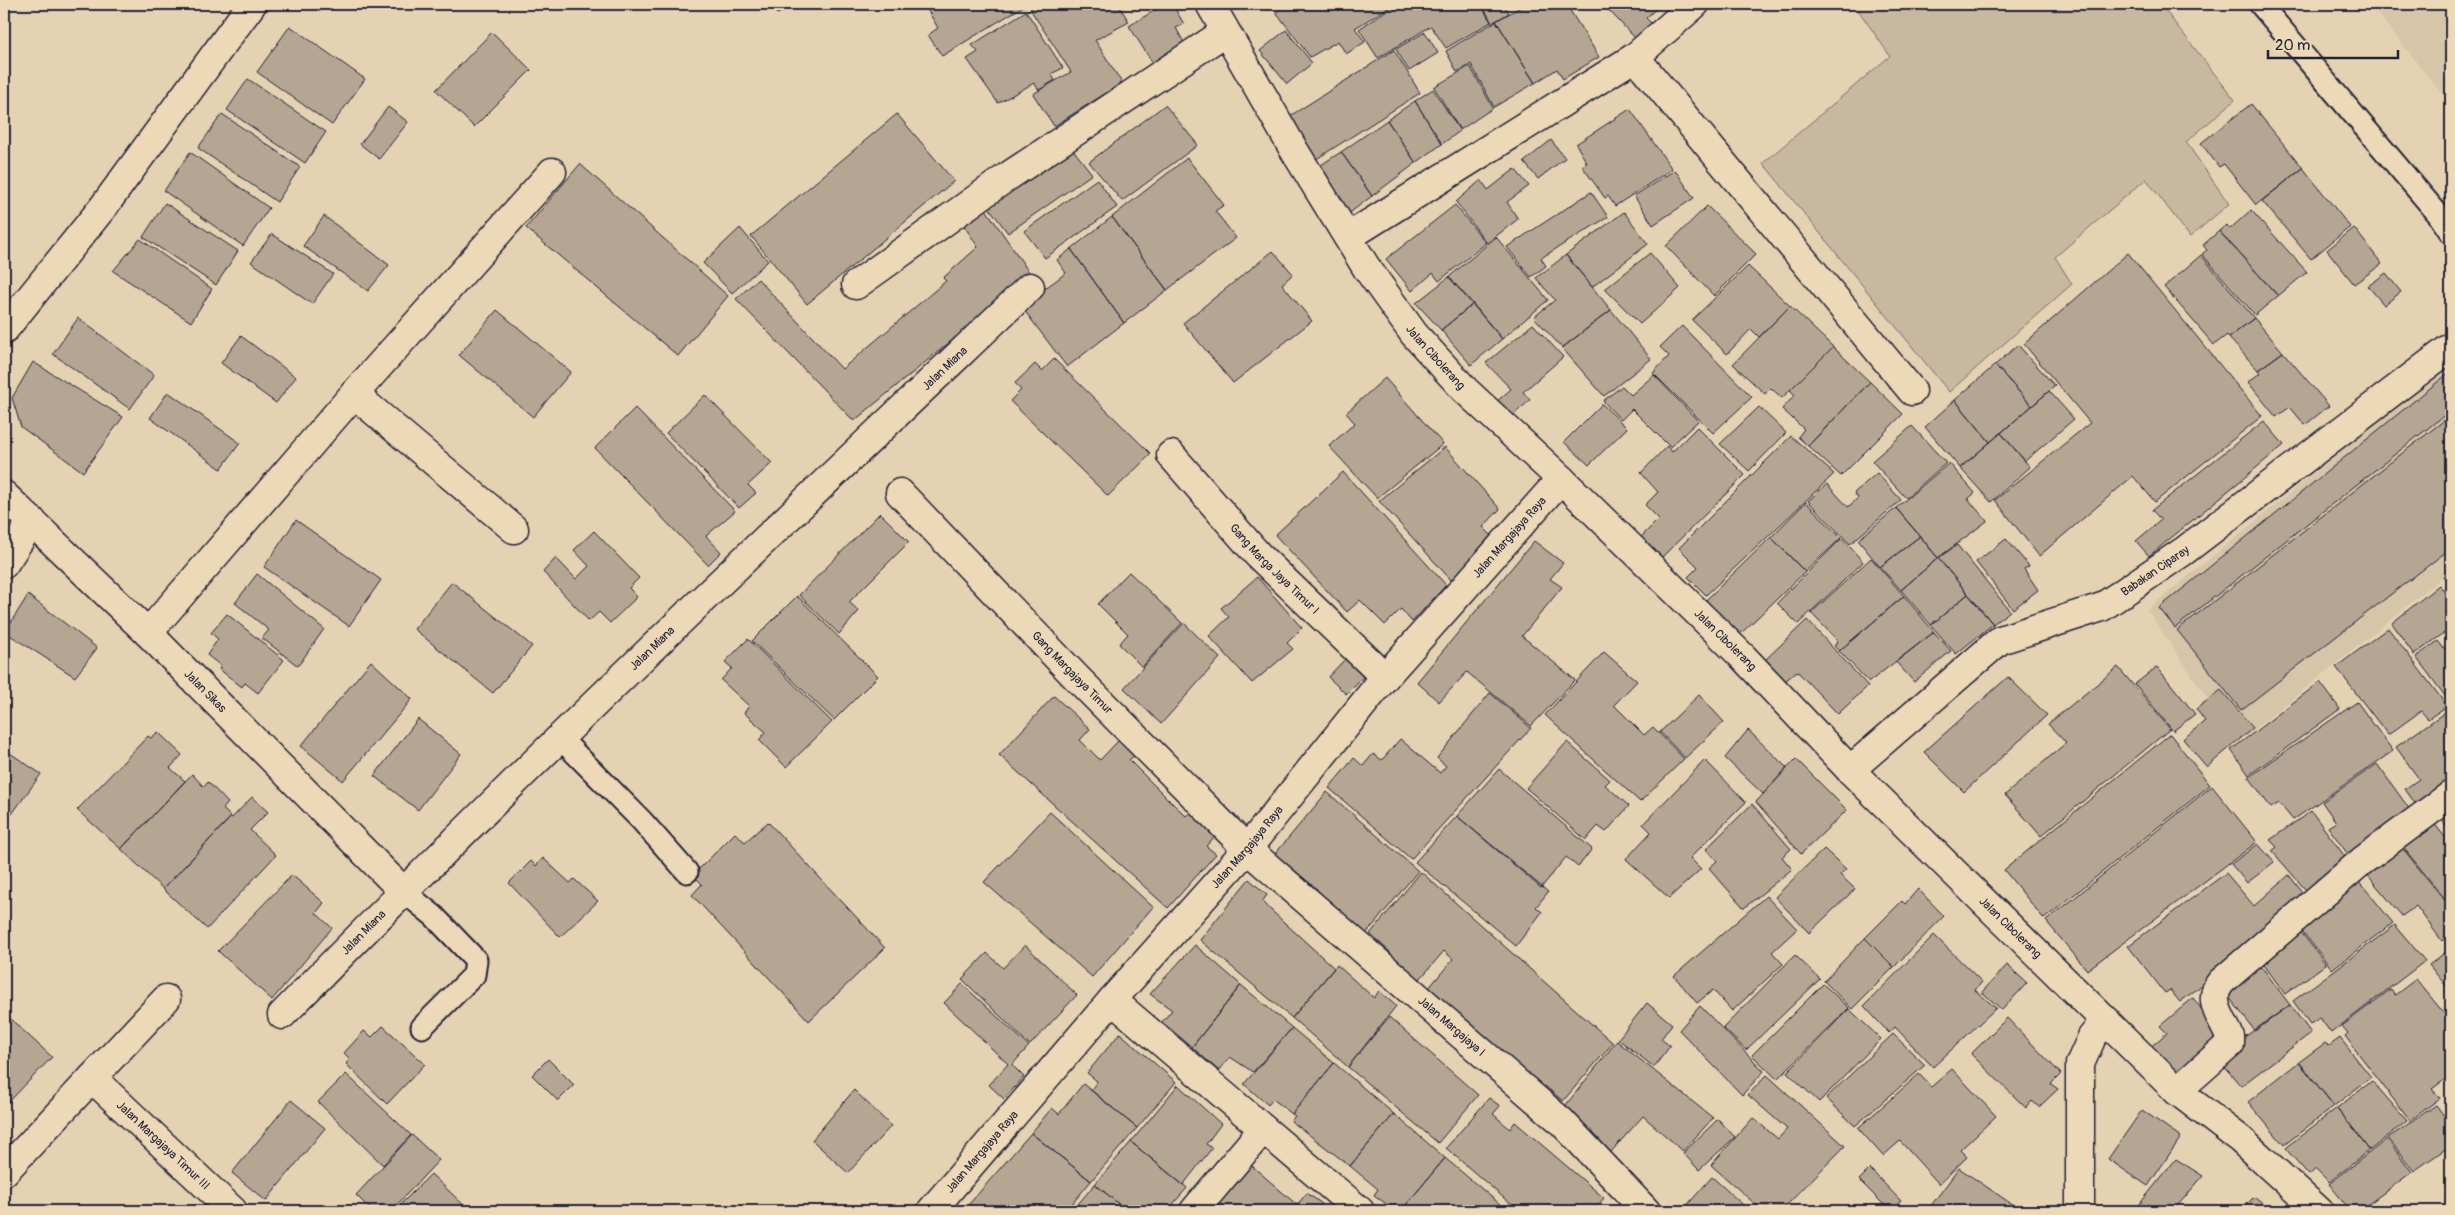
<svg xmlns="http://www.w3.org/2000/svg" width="2455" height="1215" font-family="Pangolin,sans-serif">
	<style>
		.built { fill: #d7c5a9 }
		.green { fill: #c9b8a0; stroke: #766d6e }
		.building { fill: #b5a694; stroke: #22223b }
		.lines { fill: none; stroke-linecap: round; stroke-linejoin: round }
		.service-casing { stroke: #22223b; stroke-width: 25 }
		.minor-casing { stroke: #22223b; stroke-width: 31 }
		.tertiary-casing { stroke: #22223b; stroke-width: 31 }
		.service { stroke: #edd9b7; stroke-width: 21 }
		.minor { stroke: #edd9b7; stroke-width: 28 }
		.tertiary { stroke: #edd9b7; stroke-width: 28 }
		.labels { text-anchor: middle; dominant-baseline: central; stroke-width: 5; stroke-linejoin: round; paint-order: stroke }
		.street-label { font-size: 12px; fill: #22223b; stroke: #edd9b7 }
	</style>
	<rect width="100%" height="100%" fill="#e5d2b2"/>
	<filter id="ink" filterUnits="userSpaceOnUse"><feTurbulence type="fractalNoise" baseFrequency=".02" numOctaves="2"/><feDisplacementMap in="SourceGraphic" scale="10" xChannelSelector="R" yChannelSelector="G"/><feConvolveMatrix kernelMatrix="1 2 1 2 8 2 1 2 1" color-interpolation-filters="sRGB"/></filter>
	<g filter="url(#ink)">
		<path class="built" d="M2370,4h81v101z
			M2451,361v209l-213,173 -91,-133z"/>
		<path class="green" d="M1854,4h306l75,96 -49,42 43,62 -39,33 -44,-58 -91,78 17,27 -123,108 -186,-229 127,-107z"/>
		<path class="building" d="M771,4h30l-24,10z
			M924,4h103l-85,52 -14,-21 10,-7z
			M1038,4h80l11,18 -34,18 27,43 -68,43 -21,-32 38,-22 -41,-63z
			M1165,4h7l12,20 -8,4 11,20 -33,17 -25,-39z
			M1288,4h106l-39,24 10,14 -19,12 -8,-13 -28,16 -34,-45z
			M1396,4h84l11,18 -45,26 -15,-22 -53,32 -19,-29z
			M1482,4h22l5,9 -17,10z
			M1526,4h40l33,53 -36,22 -6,-10 -22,14 -39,-62z
			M1603,4h58l-15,14 6,6 -17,14z
			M1026,11l37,57 -12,6 4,6 -16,10 -5,-7 -36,20 -31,-44 11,-7 -6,-7z
			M1496,21l39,62 -41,24 -23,-43 -14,8 -11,-21z
			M290,26l75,53 -33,46 -75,-53z
			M1286,30l26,33 -25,21 -27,-33z
			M492,32l39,38 -57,57 -38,-37z
			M1425,32l13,21 -29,18 -13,-22z
			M1394,50l26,43 -113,72 -25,-44z
			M1470,66l23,42 -33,22 -26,-43z
			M248,79l78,53 -21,31 -78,-53z
			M1433,89l27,42 -18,13 -27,-43z
			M1415,101l27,43 -26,19 -29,-43z
			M2251,104l52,64 -47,37 -32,-41 -5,3 -18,-24z
			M1165,105l33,40 -76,56 -33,-39z
			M388,107l20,15 -29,37 -19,-15z
			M1630,109l42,60 -57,37 -7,-10 -3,2 -23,-32 5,-3 -11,-19z
			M222,114l78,53 -23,35 -79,-54z
			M897,114l57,67 -147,123 -56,-68z
			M1387,120l29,43 -44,33 -31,-44z
			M1551,140l14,18 -27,21 -14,-17z
			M1068,143l24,31 -84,59 -23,-31z
			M190,152l79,56 -26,38 -79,-55z
			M1341,152l31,44 -29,22 -33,-46z
			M1187,158l37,47 -9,6 21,27 -69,52 -55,-73z
			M580,164l148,132 -50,60 -152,-128z
			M2303,168l47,59 -39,32 -49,-58z
			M1515,169l14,17 -22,16 11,17 -31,24 -31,-41 25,-22 7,10z
			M1675,170l19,28 -41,27 -19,-29z
			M1097,179l20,28 -72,51 -21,-27z
			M1591,192l17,25 -67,41 5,8 -15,11 -24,-30z
			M165,203l73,48 -22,34 -73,-48z
			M983,205l48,70 -177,146 -118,-122 22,-20 84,90 104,-88 -3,-3 35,-31 -17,-26z
			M1455,205l31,38 -47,38 -6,-8 -21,18 -26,-32z
			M1707,206l49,48 -42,42 -48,-50z
			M2251,210l56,62 -29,24 -59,-65 7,-6 4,4z
			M1624,212l24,32 -56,43 -26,-32z
			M324,216l65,49 -21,26 -65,-45z
			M1112,217l55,73 -43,33 -53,-74z
			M740,228l28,33 -36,32 -29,-30z
			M2354,228l28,36 -28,20 -27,-34z
			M2219,231l59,65 -23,19 -53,-61 5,-4 -4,-5z
			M272,234l61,40 -21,30 -61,-42z
			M1496,237l52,63 -46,39 -53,-62z
			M140,239l72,50 -21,33 -78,-51z
			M1071,249l53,74 -57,44 -46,-61 45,-33 -9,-13z
			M1273,251l20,23 -11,10 30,37 -79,62 -50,-60z
			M1650,253l30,35 -40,36 -35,-35z
			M2128,253l134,163 -107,86 -22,-26 -94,80 -44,-56 95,-77 -66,-79z
			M1566,255l45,55 -49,38 -28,-31 21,-17 -19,-22z
			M2201,255l53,63 -25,20 -2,-3 -13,10 -50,-58z
			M1748,266l42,40 -31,31 -8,-8 -24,25 -35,-34z
			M2386,273l15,19 -17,13 -16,-19z
			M1449,277l24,27 -32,26 -25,-27z
			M1473,304l29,35 -31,26 -30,-35z
			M1790,306l43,41 -51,51 -11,-10 -6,6 -32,-30z
			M497,310l74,62 -38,45 -74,-62z
			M1611,310l40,49 -47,37 -42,-48z
			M78,318l76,57 -24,34 -77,-55z
			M2254,318l29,34 -25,18 -29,-32z
			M1533,324l30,33 -40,35 7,8 -20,18 -14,-16 15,-13 -25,-26z
			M1682,326l70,71 -39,36 -60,-60 16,-17 -9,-9z
			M241,336l55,41 -20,26 -55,-40z
			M2018,345l37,41 -23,20 -37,-41z
			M1833,347l37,35 -62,64 -10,-9 6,-8 -22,-20 13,-14 -5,-5z
			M2283,352l46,54 -24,19 -15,-18 -14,10 -28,-35 12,-9 -2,-3z
			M1054,359l97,95 -43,42 -98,-95 11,-11 -6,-7 20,-19 7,7z
			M33,362l90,55 -40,55 -62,-45 -9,-29z
			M1995,365l37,41 -42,36 -35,-42z
			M2451,371v39l-276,218 -16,-20z
			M1654,375l44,46 -28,26 -38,-38 -11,11 -18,-19 19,-15 9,9z
			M1385,378l58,66 -66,54 -48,-52 26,-23 -9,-10z
			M1870,382l33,32 -62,62 -33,-30z
			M2049,391l25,28 -49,42 -24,-28z
			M168,392l72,51 -19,26 -71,-51z
			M705,395l67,68 -24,22 8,8 -17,15 -73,-75z
			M1955,400l35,42 -30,26 -35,-41z
			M1602,404l25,24 -38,37 -25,-23z
			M1759,407l27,26 -37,38 -29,-27z
			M635,408l100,103 -29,25 15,16 -13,13 -113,-117z
			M2451,415v133l-210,162 -64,-80z
			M2264,421l20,24 -135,111 -13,-15 25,-21 -9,-10z
			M1912,426l34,37 -40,35 -34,-37z
			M1697,427l48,48 -84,83 -20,-21 18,-18 -14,-14 13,-13 -17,-19 26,-27 5,6z
			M2001,433l29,34 -39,35 -31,-34z
			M1791,436l43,38 -128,121 -18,-18 10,-10 -19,-19z
			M1445,447l55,62 -17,18 8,8 -39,46 -73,-80z
			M1949,463l26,30 -7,6 19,22 -49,37 -42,-50z
			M1343,472l103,113 -34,37 -11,-13 -16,16 -25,-25 -13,12 -72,-77z
			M1877,473l24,27 -51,44 -42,-43 19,-17 21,23 10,-9 -4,-5z
			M1806,502l35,36 -36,34 -34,-35z
			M1896,508l24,28 -40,31 -22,-27z
			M880,513l29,29 -60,60 10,9 -20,23 -40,-39z
			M296,520l85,60 -32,46 -85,-59z
			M594,531l45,47 -10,10 8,9 -27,26 -11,-11 -10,9 -46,-49 13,-14 20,21 13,-13 -15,-16z
			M1920,536l18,22 -37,32 -21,-23z
			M1771,537l34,35 -72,69 -28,-40z
			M1842,538l21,24 -65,62 -21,-21z
			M2006,539l23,27 -5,3 14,21 -25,19 -37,-47z
			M1534,541l29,22 -13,16 12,8 -40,49 53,44 -44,46 -64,-54 -28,30 -22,-20z
			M1957,545l53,66 -17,13 -55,-66z
			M1871,558l33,38 -65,55 -5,-5 4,-5 -27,-28z
			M1938,558l30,36 -37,31 -30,-35z
			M2451,569v18l-8,-11z
			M1129,572l53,51 -40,44 -23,-23 9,-10 -30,-30z
			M257,574l67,55 -26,37 -36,-28 7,-8 -34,-27z
			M1257,577l45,51 -15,15 6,6 -41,34 -43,-47 20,-19 -8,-9z
			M452,582l80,64 -39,47 -79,-64z
			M2439,585l12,15v28l-37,27 -22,-32z
			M1968,594l25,30 -37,30 -25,-29z
			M28,595l69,53 -22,29 -70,-45z
			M797,596l81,80 -44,44 -82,-79z
			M1904,596l30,36 -65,50 -30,-31z
			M227,614l57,46 -26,33 -13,-10 -3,4 -23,-18 2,-3 -14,-11 11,-16 -7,-6z
			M1807,620l61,66 -30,28 -41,-43 -13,11 -20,-21z
			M1184,623l36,35 -59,66 -37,-36z
			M2388,628l59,78 -19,13 -7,-8 -33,24 -52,-68z
			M1934,632l17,19 -37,31 -18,-20z
			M748,639l84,83 -46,45 -27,-27 7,-8 -22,-19 5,-7 -28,-26 11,-12 -7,-6z
			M2438,641l13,17v46l-35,-47z
			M1604,652l33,29 -23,24 30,30 9,-8 31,32 -44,43 -95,-87z
			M1345,659l18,18 -17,17 -18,-17z
			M371,661l41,38 -69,82 -42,-35z
			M2118,667l52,62 -129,107 -36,-41 61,-52 -18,-19z
			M2157,667l38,47 -22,17 -38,-47z
			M2008,677l39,38 -83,77 -40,-40z
			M2320,682l20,27 -91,66 -18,-25z
			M2221,690l32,38 -46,39 -24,-28 22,-18 -9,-12z
			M1490,693l41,35 -120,131 -82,-71 25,-30 9,8 10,-12 9,6 18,-21 40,34 6,-7 -9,-8z
			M1699,695l25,27 -39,36 -25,-26z
			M1054,696l36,33 -10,11 20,20 20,-21 16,15 -7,6 40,40 17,16 6,-6 25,24 -11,12 10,8 -48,54 -169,-153z
			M2357,702l36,49 -100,69 -14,-17 -8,5 -22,-31z
			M2451,708v77l-32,24 -14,-20 14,-10 -23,-32z
			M418,719l43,35 -43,56 -44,-34z
			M1748,730l39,38 -24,26 -38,-36z
			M158,732l24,23 -12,13 15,13 -64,68 -44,-39 71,-74 3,2z
			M2170,734l40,51 -166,134 -40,-49z
			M1567,742l43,38 -5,5 24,21 -23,26 -8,-6 -12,14 -60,-52z
			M4,749l37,25 -32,44 -5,-4z
			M1796,759l51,51 -46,44 -45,-52z
			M1705,760l41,42 -56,56 11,11 -32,29 -43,-39 25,-27 -8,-8z
			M2377,764l36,50 -63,43 -22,-30 8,-5 -14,-20z
			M1499,769l93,80 -14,18 -12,-10 -25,31 -84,-72z
			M192,774l12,13 4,-5 20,21 -5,6 8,8 -68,72 -42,-40z
			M2212,786l45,56 -170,128 -41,-49z
			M1327,792l91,79 -57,69 -49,-43 6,-7 -43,-36z
			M252,797l16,15 -18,18 26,25 -69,74 -44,-40 68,-72 1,1z
			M2451,798v35l-17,-23z
			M1752,804l39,45 -9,8 10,12 -48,39 -35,-40 8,-7 -11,-12z
			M2311,811l41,55 -40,31 -40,-46 5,-4 -7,-7z
			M1050,812l103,95 -61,70 -108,-95z
			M1457,816l91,76 -12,15 6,5 -26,34 -101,-84z
			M2430,818l21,27v61l-53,-65z
			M768,822l117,126 -76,73 -117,-126 10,-11 -9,-9 42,-42 10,9z
			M2395,839l56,69v26l-9,7 -26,-35 -14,10 -42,-50z
			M2258,844l16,18 -27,21 -16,-19z
			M1824,849l22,20 -6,6 15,14 -46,44 -34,-36z
			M543,858l27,25 4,-4 24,22 -38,36 -51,-54 22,-22 5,5z
			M1421,872l192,171 -50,58 -18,-15 -7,7 -110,-104 25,-30 -9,-8 -30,35 -31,-26 7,-8 -20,-18z
			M2226,873l28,33 35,-31 21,27 -130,100 -10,-12 -5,3 -37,-47z
			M292,875l32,28 -8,10 16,15 -60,72 -54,-49z
			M1249,879l18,16 -5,7 72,66 -42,50 -92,-78z
			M2359,881l34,42 -61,46 -34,-43z
			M1918,889l26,27 -50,51 -29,-29 37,-37 3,3z
			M1766,896l31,33 -25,23 11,12 -51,47 -19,-21 -16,13 -23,-27z
			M2395,925l30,36 -94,72 -11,-15 -10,6 -17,-23z
			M2296,926l30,38 -41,30 -28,-39z
			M1934,935l48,47 -7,8 21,18 -63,59 -38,-40 -6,6 -25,-27z
			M1865,938l29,29 -42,42 -28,-28z
			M1025,945l52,50 -47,50 -68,-66 25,-26 16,15z
			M1195,945l46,40 -49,62 -30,-25 10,-12 -22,-16z
			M2451,948v44l-22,-27z
			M1795,955l25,24 -74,71 -23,-22z
			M2258,962l32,43 -35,26 -32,-42z
			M1337,965l37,33 5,-7 17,15 -48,61 -56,-49z
			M2007,965l20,18 -25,27 -20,-18z
			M2416,979l35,43v53l-19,14 8,9 -30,23 -65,-85 3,-3 -6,-7 49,-37 4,6z
			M962,984l67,62 -17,19 12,12 -20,22 -15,-14 19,-21 -64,-61z
			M1823,984l26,24 -72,71 -25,-24z
			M1241,985l51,43 -39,44 -23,-15 -11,14 -27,-24z
			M2193,998l35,45 -54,42 -32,-31 25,-21 -7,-7z
			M1647,1003l25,21 -11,15 9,7 -16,21 -36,-28z
			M2290,1005l21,28 -70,53 -25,-29z
			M1700,1006l64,65 -22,24 -63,-65z
			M1849,1009l32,30 -62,63 -32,-30z
			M4,1013l48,44 -48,50z
			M1389,1017l89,78 -40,48 -90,-76z
			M2007,1018l54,56 -10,10 7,5 -19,18 -7,-6 -6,7 -55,-54z
			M383,1026l42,38 -38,40 -41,-40 4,-5 -6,-6 20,-22 8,6z
			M1292,1028l42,35 -42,51 -19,-15 -5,6 -24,-21z
			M1120,1033l56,49 -39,46 -46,-38 6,-9 -10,-8z
			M1893,1034l32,31 -70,61 -29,-28z
			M2340,1038l31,39 -37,29 -35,-44 26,-19 4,3z
			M1617,1041l96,77 -30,33 -40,-35 -33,37 -49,-42z
			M548,1059l26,26 -16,16 -26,-26z
			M2299,1062l35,44 -50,39 -36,-43z
			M1334,1063l60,51 -44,52 -59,-45 4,-5 -3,-2z
			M1952,1069l44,47 -36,34 7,7 -28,27 -39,-43 -17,15 -25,-28 61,-54 12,13z
			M346,1074l65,61 -28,30 -65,-63z
			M1767,1075l78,71 -64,65h-18l-52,-46 42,-47 25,21 9,-10 -39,-34z
			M2372,1081l35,40 -37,29 -33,-42z
			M1083,1084l54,44 -46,53 -60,-48 21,-25 7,6z
			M1178,1085l43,39 -15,20 6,4 -29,37 -52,-43z
			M854,1090l37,36 -43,47 -36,-33z
			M1489,1098l11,8 -7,8 17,15 5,-7 89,76 -11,13h-74l-73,-63z
			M291,1100l34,28 -59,73 -34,-28z
			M2436,1105l15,20v20l-37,26 -26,-33z
			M2337,1108l33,42 -41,32 -13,-13 -7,6 -24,-27z
			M2142,1110l39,27 -33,49 -40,-27z
			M1394,1114l51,44 -44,53h-5l-22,-16 4,-6 -28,-23z
			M1718,1119l17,18 -36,33 -16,-17z
			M1031,1133l60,48 -25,30h-103z
			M412,1135l27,25 -48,51h-19l-16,-16z
			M2387,1139l25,33 -53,39h-8l-22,-27z
			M1131,1142l56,46 -20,23h-40l-32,-27z
			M1445,1158l63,53h-107z
			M2176,1159l27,17 -30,35h-39z
			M1251,1165l46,40 10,-12 15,11 -5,7h-110z
			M1959,1168l57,39 -3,4h-86z
			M1870,1169l31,32 -11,10 -31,-31z
			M431,1174l39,37h-63l-7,-6z
			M1712,1177l38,34h-68z
			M1095,1184l32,27h-55z
			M2254,1197l17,14h-31z"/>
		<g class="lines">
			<defs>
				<path id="service" d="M2260,4l178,210 13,19
					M559,737l83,84 45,51
					M403,891l31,25 42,44 -2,15 -52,52"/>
				<g id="minor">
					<path d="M1635,57l60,-53"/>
					<path d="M1348,237l287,-180 277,334"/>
					<path d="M856,285l151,-108 218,-145"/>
					<path d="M4,330l100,-124 148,-202"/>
					<path d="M354,394l160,135"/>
					<path id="s1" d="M1171,455l87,100 127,122"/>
					<path id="s2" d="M900,493l174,182 173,174 314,272 85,90"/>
					<path id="s3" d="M4,495l144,138 255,258"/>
					<path d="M4,564l28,-43"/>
					<path d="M148,633l206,-239 198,-222"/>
					<path id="s4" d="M1850,770l150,-130 102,-33 82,-56 267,-204"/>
					<path d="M1112,1000l248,211"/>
					<path id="s5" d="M282,1015c243,-249 496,-488 748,-728"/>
					<path id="s6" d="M92,1078l141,133"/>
					<path d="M2177,1091l53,-47v-7c-8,-19 -24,-37 -9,-55l141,-121 89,-66"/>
					<path d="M4,1172l162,-173"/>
					<path id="s7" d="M931,1211l181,-211 135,-151 138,-172 176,-198"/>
					<path d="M1194,1211l69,-82"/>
					<path d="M2080,1211v-147l12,-27 14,-17"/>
				</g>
				<g id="tertiary">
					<path id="s8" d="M1210,4l84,146 72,117 48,67 51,56 96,89 183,179 106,112 327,321 64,49 78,71"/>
				</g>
			</defs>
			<use href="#service" class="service-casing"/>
			<use href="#minor" class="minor-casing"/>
			<use href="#tertiary" class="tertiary-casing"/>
			<use href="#service" class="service"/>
			<use href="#minor" class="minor"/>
			<use href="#tertiary" class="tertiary"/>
		</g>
	</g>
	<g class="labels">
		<g class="street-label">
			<text stroke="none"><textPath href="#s8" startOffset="420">Jalan Cibolerang</textPath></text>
			<text stroke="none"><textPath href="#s5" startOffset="926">Jalan Miana</textPath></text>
			<text stroke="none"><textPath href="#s7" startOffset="888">Jalan Margajaya Raya</textPath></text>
			<text stroke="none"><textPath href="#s1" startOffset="154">Gang Marga Jaya Timur I</textPath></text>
			<text stroke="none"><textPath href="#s4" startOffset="370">Babakan Ciparay</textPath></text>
			<text stroke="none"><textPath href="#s8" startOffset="825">Jalan Cibolerang</textPath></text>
			<text stroke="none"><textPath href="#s5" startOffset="521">Jalan Miana</textPath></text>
			<text stroke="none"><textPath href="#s2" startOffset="249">Gang Margajaya Timur</textPath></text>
			<text stroke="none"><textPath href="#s3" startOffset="281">Jalan Sikas</textPath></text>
			<text stroke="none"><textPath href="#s7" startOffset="482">Jalan Margajaya Raya</textPath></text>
			<text stroke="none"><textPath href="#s8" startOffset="1230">Jalan Cibolerang</textPath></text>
			<text stroke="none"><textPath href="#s5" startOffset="116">Jalan Miana</textPath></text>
			<text stroke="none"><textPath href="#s2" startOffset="768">Jalan Margajaya I</textPath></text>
			<text stroke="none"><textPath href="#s6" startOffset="98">Jalan Margajaya Timur III</textPath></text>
			<text stroke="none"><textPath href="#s7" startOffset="78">Jalan Margajaya Raya</textPath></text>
		</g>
	</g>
	<rect width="2455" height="1215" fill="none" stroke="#edd9b7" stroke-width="20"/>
	<rect x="10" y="10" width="2435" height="1195" fill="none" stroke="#22223b" stroke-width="2" filter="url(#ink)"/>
	<path d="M2268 50v8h130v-8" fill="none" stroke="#22223b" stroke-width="2.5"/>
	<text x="2275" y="50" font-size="15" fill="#22223b" stroke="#edd9b7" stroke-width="4" paint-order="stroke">20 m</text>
</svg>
